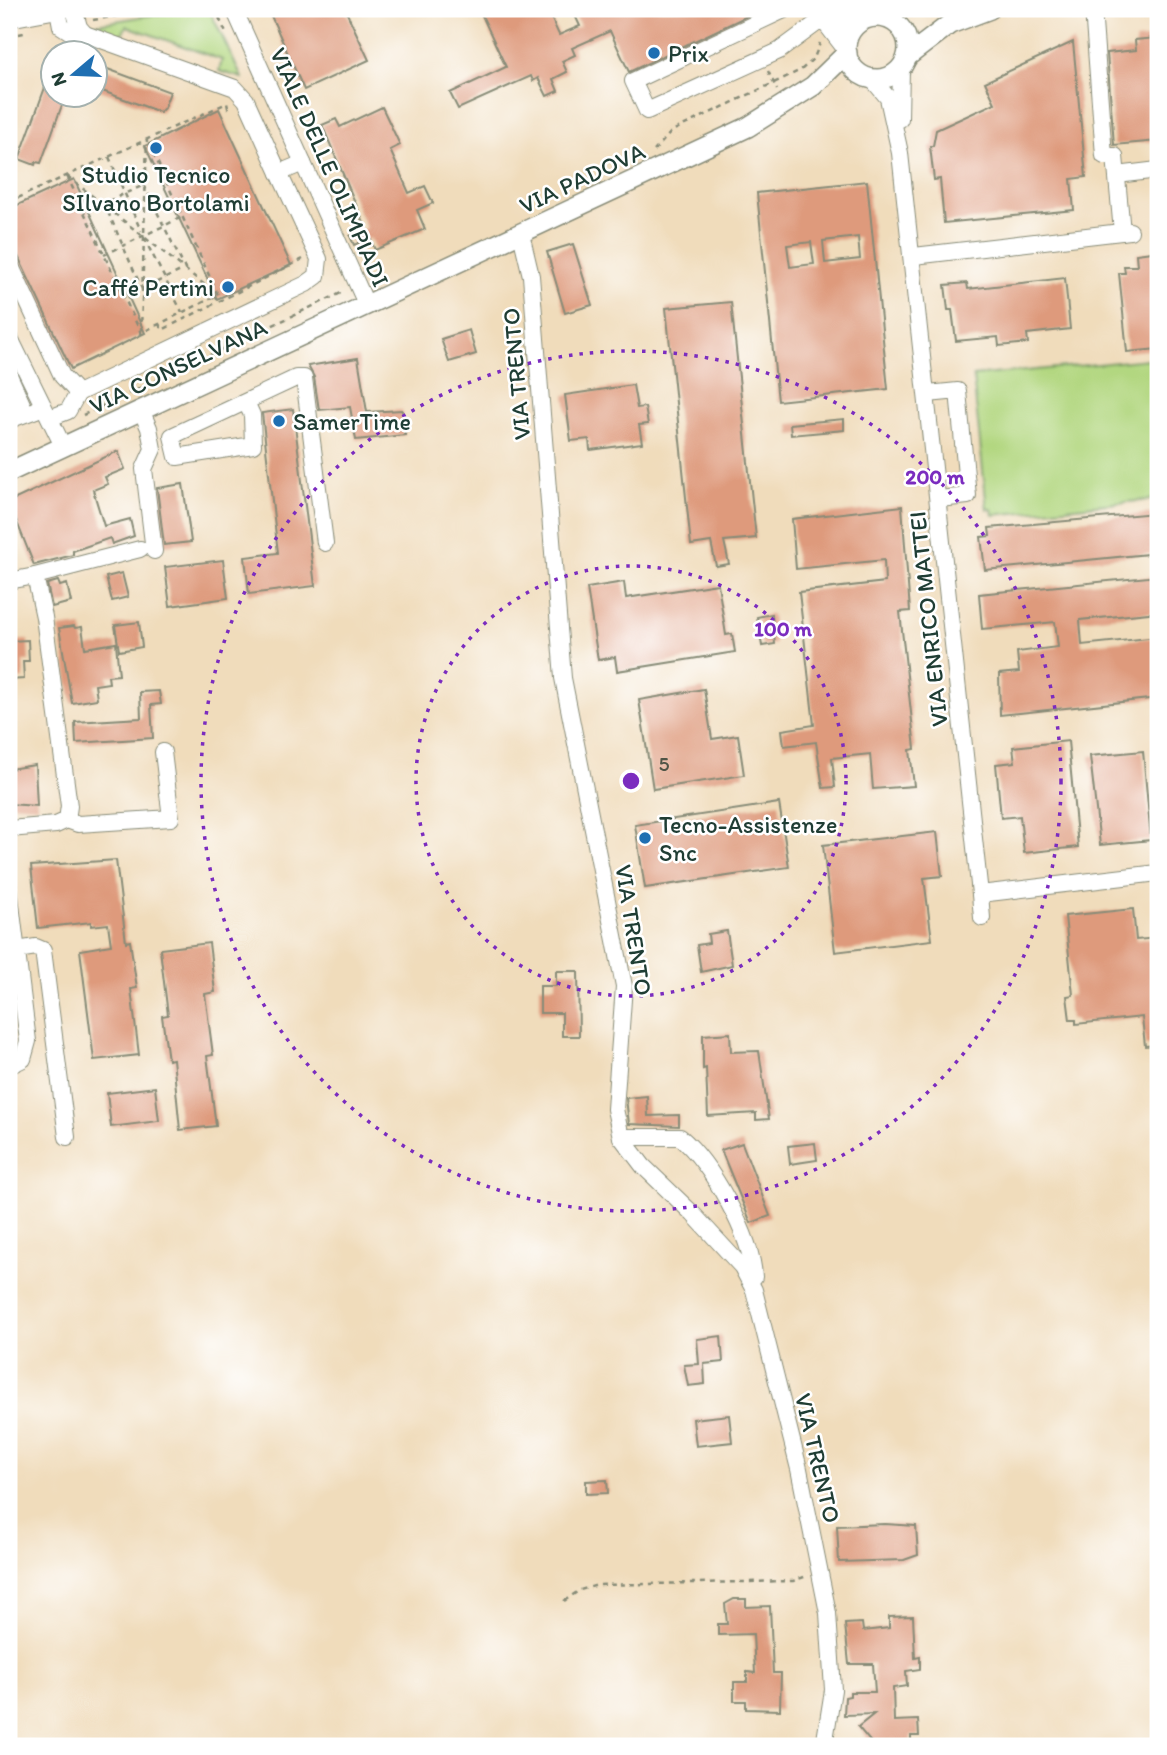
<svg xmlns="http://www.w3.org/2000/svg" width="1167" height="1755" font-family="Itim,sans-serif">
	<style>
		.green { fill: #b2d780; stroke: #688a5a; stroke-width: 2 }
		.building { fill: #de9a7c; fill-rule: evenodd }
		.lines { fill: none; stroke-linecap: round; stroke-linejoin: round }
		.minor-casing { stroke: #888c78; stroke-width: 18 }
		.major-casing { stroke: #888c78; stroke-width: 22 }
		.path { stroke: #888c78; stroke-width: 2.5; stroke-dasharray: 5 5; stroke-linecap: butt }
		.minor { stroke: #fff; stroke-width: 16 }
		.major { stroke: #fff; stroke-width: 19 }
		.ring { fill: none; stroke: #7b2cbf; stroke-width: 3.5; stroke-dasharray: 3.5 7 }
		.poi-dot { fill: #1f6fb2; stroke: #fff; stroke-width: 2.5 }
		.labels { text-anchor: middle; dominant-baseline: central; stroke-width: 5; stroke-linejoin: round; paint-order: stroke }
		.number-label { font-size: 21px; fill: #4f5446 }
		.poi-label { font-size: 24px; fill: #1f3d34; stroke: #fff; text-anchor: start }
		.street-label { font-size: 24px; fill: #1f3d34; stroke: #fff }
		.centre { fill: #7b2cbf; stroke: #fff; stroke-width: 3.5 }
		.ring-label { font-size: 21px; text-anchor: middle; font-weight: bold; fill: #7b2cbf; stroke: #fff; stroke-width: 5; stroke-linejoin: round; paint-order: stroke }
	</style>
	<rect width="100%" height="100%" fill="#fff"/>
	<filter id="ink" filterUnits="userSpaceOnUse"><feTurbulence type="fractalNoise" baseFrequency=".0143" numOctaves="2"/><feDisplacementMap in="SourceGraphic" scale="14" xChannelSelector="R" yChannelSelector="G"/><feConvolveMatrix kernelMatrix="1 2 1 2 8 2 1 2 1" color-interpolation-filters="sRGB"/></filter>
	<filter id="wash" filterUnits="userSpaceOnUse"><feTurbulence type="fractalNoise" baseFrequency=".00686" numOctaves="4" result="noise"/><feDisplacementMap in="SourceGraphic" scale="28" xChannelSelector="R" yChannelSelector="G"/><feGaussianBlur stdDeviation="1.57" result="paint"/><feColorMatrix in="noise" values="0 0 0 0 0 0 0 0 0 0 0 0 0 0 0 0 0 1.4 0 .05"/><feComposite in="paint" operator="in"/></filter>
	<g filter="url(#wash)">
		<rect width="100%" height="100%" fill="#f0dcbb"/>
		<!-- green -->
		<g class="green">
			<path d="M190,9H209L242,78L219,71L222,60L127,26L119,38L90,25Z"/>
			<path d="M1158,358V499L993,515L992,509H987L973,376Z"/>
		</g>
		<g id="blocks">
			<!-- building -->
			<g class="building">
				<path d="M268,9H345L369,60L304,90Z"/>
				<path d="M479,9H547L559,35L580,26L572,9H762L629,72L610,31L572,48L575,55L562,61L567,72L553,79L558,91L547,96L538,78L533,81L531,76L458,109L450,93L506,67Z"/>
				<path d="M1156,38L1158,141L1114,145L1107,53L1136,50L1135,40Z"/>
				<path d="M1073,42L1086,177L1071,179L1074,210L944,223L940,179L934,180L930,146H933L936,130L995,103L985,82Z"/>
				<path d="M94,64L170,92L164,108L160,112L94,88Z"/>
				<path d="M51,71L52,94H66L41,163L36,162L35,165L19,159Z"/>
				<path d="M382,107L400,145L390,150L409,193L425,186L433,203L417,210L425,229L375,250L370,238L354,245L350,236L366,228L322,125L336,119L340,127Z"/>
				<path d="M219,109L291,265L217,299L145,146Z"/>
				<path d="M74,179L145,333L71,369L9,237V209Z"/>
				<path d="M867,181L888,389L778,401L757,193ZM858,237L860,259L825,263L823,241ZM811,242L814,264L790,267L787,245Z"/>
				<path d="M573,244L592,305L565,313L547,252Z"/>
				<path d="M1152,252L1153,270L1158,269V349L1127,352L1119,273H1125L1124,266H1137L1136,254Z"/>
				<path d="M1065,278L1070,329L1027,334L1028,343L999,346L998,337L956,341L952,310H948L945,285L967,283L968,289Z"/>
				<path d="M731,302L756,538L724,541L729,564L716,566L711,542L691,545L666,308Z"/>
				<path d="M469,330L476,354L449,362L441,339Z"/>
				<path d="M358,358L367,412L402,410L405,435L356,440L350,407L319,410L314,377L308,366Z"/>
				<path d="M633,385L637,408L645,407L648,424L639,425L642,443L590,450L589,439L571,441L565,395Z"/>
				<path d="M293,409L315,586L249,594L245,557L278,553L262,413Z"/>
				<path d="M844,419V430L791,435L790,424Z"/>
				<path d="M118,451L125,469L105,477L108,484L93,490L104,526L130,519L134,536L112,544L110,538L73,551V555L34,565L9,502Z"/>
				<path d="M183,484L191,542L164,545L157,488Z"/>
				<path d="M902,506L910,611L900,612L915,749L910,750L914,786L873,789L870,754L832,758L835,787L823,788L816,742L784,746L782,730L814,725L799,592L885,582L884,560L796,569L792,519Z"/>
				<path d="M1155,513V520L1158,519V553L985,570L981,537L990,536L989,528Z"/>
				<path d="M223,560L228,598L170,606L165,567Z"/>
				<path d="M122,573L128,597L112,601L106,577Z"/>
				<path d="M1158,576V612L1080,620L1082,645L1158,637V698L1000,715L999,674L1019,672L1017,652L1058,647L1055,622L982,629L979,594Z"/>
				<path d="M58,581L60,586L67,584L71,602L52,607L47,584Z"/>
				<path d="M624,582L626,598L718,584L726,635L732,634L735,652L617,671L615,657L598,660L587,588Z"/>
				<path d="M772,614L775,644L762,646L757,617Z"/>
				<path d="M139,622L142,647L119,651L115,625Z"/>
				<path d="M74,626L75,628L82,627L85,648L116,643L119,675L108,676L109,683L95,685L97,699L72,703L59,628Z"/>
				<path d="M28,640L29,661H23L24,679L9,680V641Z"/>
				<path d="M704,689L712,739L738,735L744,775L653,789L639,700Z"/>
				<path d="M159,691L161,704L151,705L153,738L76,743L75,722L141,718L140,692Z"/>
				<path d="M1068,741L1078,847L1024,853L1020,816L1001,818L996,764L1015,762L1013,747Z"/>
				<path d="M1143,751L1151,840L1100,845L1090,756Z"/>
				<path d="M35,765L37,806L9,804V769Z"/>
				<path d="M779,803L789,867L645,888L635,825Z"/>
				<path d="M937,832L942,876L924,878L932,940L835,952L823,845Z"/>
				<path d="M116,860L126,942L130,941L137,988L131,989L139,1055L94,1060L80,950L111,945L108,924L91,926V922L38,928L31,866Z"/>
				<path d="M1133,909L1136,940L1158,938V1045L1145,1046L1142,1017L1076,1024V1020H1070L1067,996L1073,995L1065,916Z"/>
				<path d="M727,931L732,965L701,972L697,945L709,943L708,934Z"/>
				<path d="M209,943L215,992L205,994L213,1055L207,1056L216,1126L180,1130L173,1059L168,1060L162,1016L168,1015L160,949Z"/>
				<path d="M556,971H578L579,1036H562V1013H540V986H556Z"/>
				<path d="M730,1033L731,1052L759,1051L769,1119L756,1120V1113L708,1116L706,1068L703,1069V1035Z"/>
				<path d="M155,1087L159,1121L111,1127L107,1093Z"/>
				<path d="M647,1096L648,1116L679,1115V1126L629,1124L626,1098Z"/>
				<path d="M742,1143L770,1216L751,1223L721,1150Z"/>
				<path d="M815,1143L817,1160L790,1164L788,1146Z"/>
				<path d="M721,1336L723,1362L704,1364L705,1384L688,1386L684,1365L699,1364L697,1339Z"/>
				<path d="M729,1415L732,1442L696,1446L693,1419Z"/>
				<path d="M607,1480L608,1493L586,1494V1481Z"/>
				<path d="M885,1524L916,1526L918,1555L904,1560L839,1562L837,1526Z"/>
				<path d="M734,1599H746V1607L770,1606L773,1673H781L780,1710L746,1709V1701H734V1682H747V1672L755,1673L753,1634L718,1635V1624H727L725,1604Z"/>
				<path d="M913,1616L915,1658L920,1657V1669L906,1671L907,1686L893,1688L894,1721L918,1720L919,1736H911V1741L901,1742V1746H874L858,1727L874,1714L844,1715L845,1697L850,1696V1692H875L873,1664H849L845,1624L862,1623L863,1631L889,1628V1617Z"/>
			</g>
		</g>
	</g>
	<g filter="url(#ink)">
		<use href="#blocks" fill-opacity="0" stroke="#888c78" stroke-width="2"/>
		<g class="lines">
			<defs>
				<g id="minor">
					<path d="M74,9L79,27L85,34"/>
					<path d="M234,9L367,306"/>
					<path d="M786,9L633,81L647,111L779,51L817,23H858"/>
					<path d="M895,9V22"/>
					<path d="M1093,9L1104,156H1115L1122,232"/>
					<path d="M58,10L61,26L72,33L85,34L235,88L246,100L279,173"/>
					<path d="M873,17L878,9"/>
					<path d="M9,19L63,9"/>
					<path d="M826,24L846,50"/>
					<path d="M872,79L888,98L900,153L980,894L1158,873"/>
					<path d="M900,119L901,68"/>
					<path d="M1117,175L1158,170"/>
					<path d="M521,234L531,276L563,678L624,986L615,1109L621,1137L643,1166L693,1214L742,1267L754,1290L799,1469L828,1613L833,1690L824,1746"/>
					<path d="M914,256L1130,231"/>
					<path d="M9,262L62,376L78,393L306,284L317,276L319,259L279,173L303,163"/>
					<path d="M9,336L63,446"/>
					<path d="M9,375L26,413"/>
					<path d="M928,394L958,391L968,496L939,499"/>
					<path d="M246,402L252,415L253,445L177,457L172,436L296,378H304L325,543"/>
					<path d="M141,410L149,428L153,449L144,469L154,551"/>
					<path d="M50,418L68,411L78,393"/>
					<path d="M9,420L36,410"/>
					<path d="M35,576L140,549"/>
					<path d="M9,581L35,576L44,617L69,806L67,820"/>
					<path d="M9,829L56,825L67,820L78,824L171,818L163,752"/>
					<path d="M9,888L28,1041L23,1059L9,1066"/>
					<path d="M980,894L982,918"/>
					<path d="M17,950L36,947L43,950L67,1137"/>
					<path d="M621,1137H680C711,1163 752,1236 754,1277"/>
				</g>
				<g id="major">
					<circle cx="877" cy="48" r="31"/>
					<path d="M908,56L950,24L990,9"/>
					<path d="M9,472L748,127L813,86L847,53"/>
				</g>
			</defs>
			<!-- minor casing -->
			<use href="#minor" class="minor-casing"/>
			<!-- major casing -->
			<use href="#major" class="major-casing"/>
			<!-- path -->
			<g class="path">
				<path d="M215,9L227,35"/>
				<path d="M93,20L158,9"/>
				<path d="M9,36L24,33"/>
				<path d="M768,71L777,90"/>
				<path d="M654,151L672,131L801,70L814,58L820,43"/>
				<path d="M109,157L141,231"/>
				<path d="M67,176L141,333L218,295L147,139"/>
				<path d="M67,176L215,293"/>
				<path d="M144,185L185,269L142,289L104,203Z"/>
				<path d="M9,202L227,103L228,108L232,106"/>
				<path d="M144,238L182,312"/>
				<path d="M104,255L182,217"/>
				<path d="M159,324L162,330L303,259"/>
				<path d="M141,332L147,139"/>
				<path d="M83,415L343,292"/>
				<path d="M564,1601L580,1590L598,1585L793,1581L807,1576"/>
			</g>
			<!-- minor -->
			<use href="#minor" class="minor"/>
			<!-- major -->
			<use href="#major" class="major"/>
		</g>
	</g>
	<!-- distance rings -->
	<g class="ring">
		<circle cx="631" cy="781" r="215"/>
		<circle cx="631" cy="781" r="430"/>
	</g>
	<!-- markers -->
	<g class="poi-dot">
		<circle cx="654" cy="53" r="7"/>
		<circle cx="156" cy="148" r="7"/>
		<circle cx="228" cy="287" r="7"/>
		<circle cx="279" cy="421" r="7"/>
		<circle cx="645" cy="838" r="7"/>
	</g>
	<g class="labels">
		<!-- number labels -->
		<g class="number-label">
			<text x="664" y="763">5</text>
		</g>
		<!-- poi labels -->
		<g class="poi-label">
			<text x="668" y="53">Prix</text>
			<text x="156" y="174" text-anchor="middle">Studio Tecnico<tspan x="156" dy="28">SIlvano Bortolami</tspan></text>
			<text x="214" y="287" text-anchor="end">Caffé Pertini</text>
			<text x="293" y="421">SamerTime</text>
			<text x="659" y="824">Tecno-Assistenze<tspan x="659" dy="28">Snc</tspan></text>
		</g>
		<!-- street labels -->
		<g class="street-label">
			<text transform="translate(330 167) rotate(66)">VIALE DELLE OLIMPIADI</text>
			<text transform="translate(582 178) rotate(-25)">VIA PADOVA</text>
			<text transform="translate(178 366) rotate(-25)">VIA CONSELVANA</text>
			<text transform="translate(516 374) rotate(-95)">VIA TRENTO</text>
			<text transform="translate(928 619) rotate(-96)">VIA ENRICO MATTEI</text>
			<text transform="translate(634 930) rotate(81)">VIA TRENTO</text>
			<text transform="translate(818 1458) rotate(77)">VIA TRENTO</text>
		</g>
	</g>
	<circle cx="631" cy="781" r="10" class="centre"/>
	<g class="ring-label">
		<text x="935" y="484">200 m</text>
		<text x="783" y="636">100 m</text>
	</g>
	<!-- margin -->
	<rect width="1167" height="1755" fill="none" stroke="#fff" stroke-width="35"/>
	<!-- north arrow -->
	<g transform="translate(74 74) rotate(251)"><circle r="33" fill="#ffffff" stroke="#a5b1ae" stroke-width="2"/>
	<path d="M0-5L12 26L0 18L-12 26Z" fill="#1f6fb2"/>
	<text y="-10" font-size="19" font-weight="bold" text-anchor="middle" fill="#1f3d34">N</text>
	</g>
</svg>
